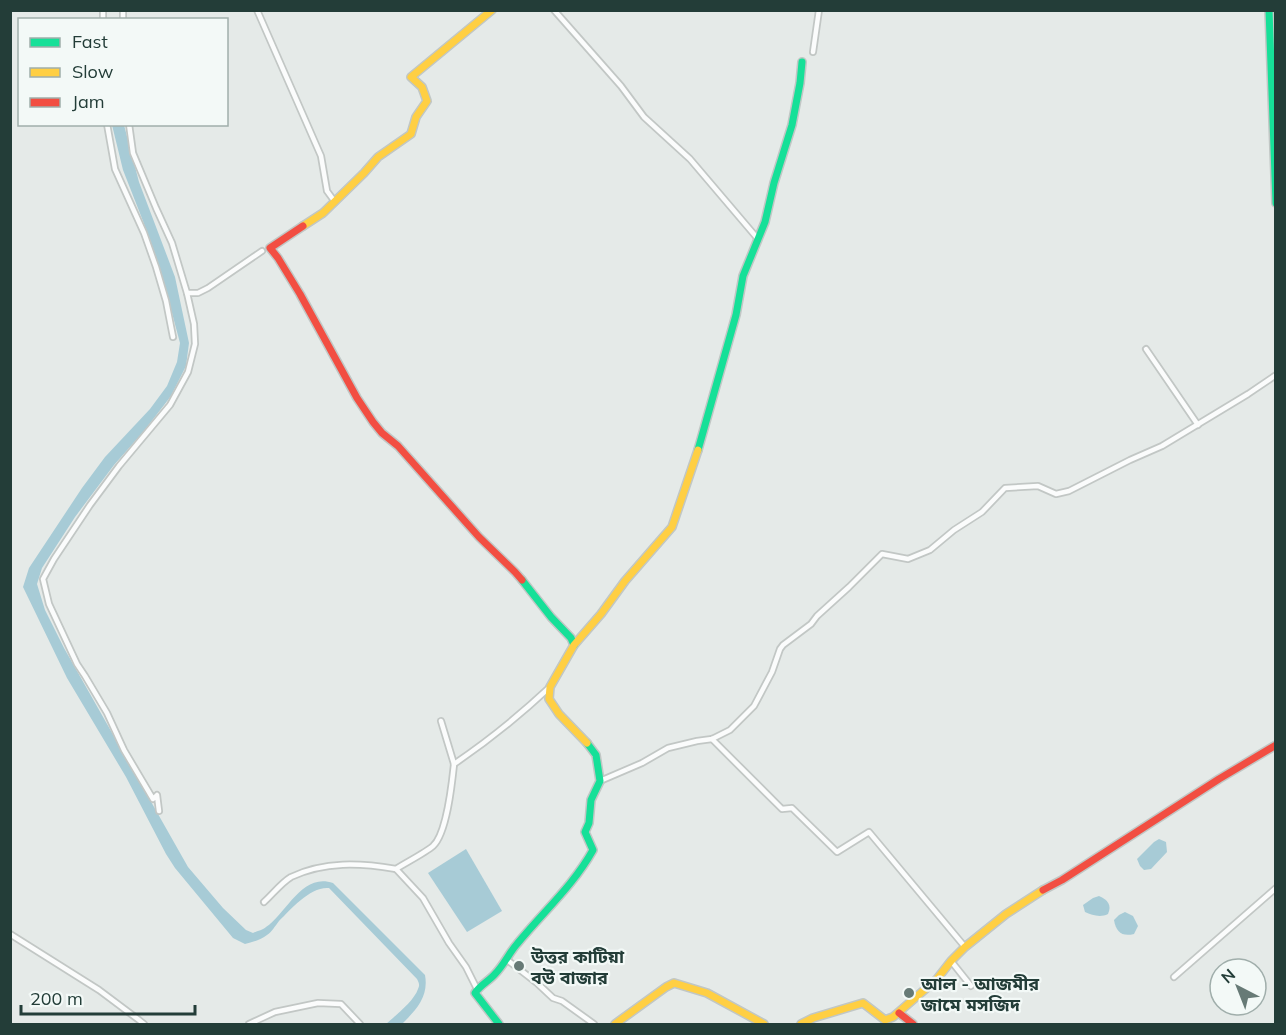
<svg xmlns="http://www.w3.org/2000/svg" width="1286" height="1035" font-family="Mulish,'Noto Sans Bengali',sans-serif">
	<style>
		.water { fill: #a7cbd6 }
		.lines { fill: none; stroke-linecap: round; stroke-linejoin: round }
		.street-casing { stroke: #c2c7c5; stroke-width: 8 }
		.fast-casing { stroke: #c1c7c5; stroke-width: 10 }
		.slow-casing { stroke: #c1c7c5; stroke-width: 10 }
		.jam-casing { stroke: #c1c7c5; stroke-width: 10 }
		.street { stroke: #fbfcfc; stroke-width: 4.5 }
		.fast { stroke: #16e098; stroke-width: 7 }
		.slow { stroke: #ffcf43; stroke-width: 7 }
		.jam { stroke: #f24e42; stroke-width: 7 }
		.poi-dot { fill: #677a76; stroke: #f3f9f7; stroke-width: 2 }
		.labels { text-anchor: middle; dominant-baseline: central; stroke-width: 4.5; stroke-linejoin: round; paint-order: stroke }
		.poi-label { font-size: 18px; font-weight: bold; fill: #233d38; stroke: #f3f9f7; text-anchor: start }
	</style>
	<rect width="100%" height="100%" fill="#e5eae8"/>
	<!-- water -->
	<g class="water">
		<path d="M112,125H124L139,182L175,277L189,343L186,366L171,396L144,431L114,465L75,517L42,568L37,584L45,610L64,648L188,867L223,908L246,930L253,933C257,931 263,930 266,927C286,914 302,872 333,883L425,975C429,997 416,1010 402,1024H386C396,1015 414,1001 418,989C420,985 419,983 417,979L329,888C311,886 291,909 279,921C275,926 272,932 267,935C261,940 252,942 245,944L233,938L175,868L166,854L126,777L67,678L23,587L29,568L82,488L105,457L150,409L167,386L177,362L180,343L164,283L143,221L123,170Z"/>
		<path d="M1159,839L1166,842L1167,852L1151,869L1144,870L1140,866L1137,859L1154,842Z"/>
		<path d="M466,849L502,911L467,932L428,873Z"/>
		<path d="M1099,896C1108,900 1112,905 1108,914C1100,918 1092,915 1085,912L1083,905L1093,898Z"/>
		<path d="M1125,912L1133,916L1138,926L1134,934C1122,937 1116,932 1114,920L1119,915Z"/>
	</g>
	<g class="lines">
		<defs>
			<g id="street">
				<path d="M123,10V20"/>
				<path d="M257,10L321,156L327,191L335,202"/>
				<path d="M554,10L621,86L644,117L690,159L758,239"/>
				<path d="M103,20V10"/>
				<path d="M813,52L819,10"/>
				<path d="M107,124L115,169L144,233L156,267L166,301L173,337"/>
				<path d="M129,124L133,153L156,208L172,243L187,293L194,324L195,344L188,372L170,405L119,466L90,505L54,559L43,579L49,604L77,664L85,676L107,713L124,750L153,799L157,795L159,811"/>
				<path d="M187,293H198L208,288L262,251"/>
				<path d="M1146,349L1198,425"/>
				<path d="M441,721L454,764"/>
				<path d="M712,739L782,809L792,808L837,852L869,832L965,947"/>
				<path d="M600,781L642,763L668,748L697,741L712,739L730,730L754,706L772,672L780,649L783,645L811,624L817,616L849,587L882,554L908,559L930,550L954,530L982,512L1005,488L1038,486L1056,494L1069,491L1130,460L1162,446L1248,394L1276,375"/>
				<path d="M264,902C272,895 281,883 291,877C325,861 360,863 396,869"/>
				<path d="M10,934L99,990L139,1020L144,1024"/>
				<path d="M506,959L537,983L553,998L562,1001L594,1024"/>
				<path d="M951,961L971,986"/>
				<path d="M1174,977L1276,888"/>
				<path d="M477,989L466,967L449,943L423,898L396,869C405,863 425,853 433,846C447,833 452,783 454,764C488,741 520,715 550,687"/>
				<path d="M249,1024L275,1012L318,1003L341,1004L360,1024"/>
			</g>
			<g id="fast">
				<path d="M1269,10L1276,203"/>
				<path d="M698,450L736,315L743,276L765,222L774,183L792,125L800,83L802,62"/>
				<path d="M522,580L551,617L571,638L574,645"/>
				<path d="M499,1024L475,993C480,985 489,981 495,974C504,965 509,953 517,944C543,912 573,886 593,850L585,832L589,823L591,800L600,781L596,755L587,743"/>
			</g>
			<g id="slow">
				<path d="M303,226L323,213L364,173L378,157L411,134L416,117L427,101L422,87L411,77L492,10"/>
				<path d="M587,743L559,714L549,699L550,687L574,645L601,614L625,581L672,527L698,450"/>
				<path d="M615,1024L666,987L674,983L707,993L764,1024"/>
				<path d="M801,1024L813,1018L863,1003L885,1020L893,1017L937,979L951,961L965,947L1006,914L1043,890"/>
			</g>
			<g id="jam">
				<path d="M303,226L270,248L278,258L300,294L357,398L373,422L382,433L398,446L479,537L515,572L522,580"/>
				<path d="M1043,890L1062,880L1219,779L1276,745"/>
				<path d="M899,1013L913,1024"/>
			</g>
		</defs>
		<!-- street casing -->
		<use href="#street" class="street-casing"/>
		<!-- fast casing -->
		<use href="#fast" class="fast-casing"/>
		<!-- slow casing -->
		<use href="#slow" class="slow-casing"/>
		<!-- jam casing -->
		<use href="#jam" class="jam-casing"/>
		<!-- street -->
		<use href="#street" class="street"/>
		<!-- fast -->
		<use href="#fast" class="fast"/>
		<!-- slow -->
		<use href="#slow" class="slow"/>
		<!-- jam -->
		<use href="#jam" class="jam"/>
	</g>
	<!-- markers -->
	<g class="poi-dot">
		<circle cx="519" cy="966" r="6"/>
		<circle cx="909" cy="993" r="6"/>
	</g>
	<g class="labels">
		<!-- poi labels -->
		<g class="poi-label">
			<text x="531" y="956">উত্তর কাটিয়া<tspan x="531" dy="21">বউ বাজার</tspan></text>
			<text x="921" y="983">আল - আজমীর<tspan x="921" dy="21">জামে মসজিদ</tspan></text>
		</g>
	</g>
	<!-- border -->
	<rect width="1286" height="1035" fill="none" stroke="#233d38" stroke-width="24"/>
	<!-- legend -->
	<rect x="18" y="18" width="210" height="108" fill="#f3f9f7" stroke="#a0aeab" stroke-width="1.5"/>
	<rect x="30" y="38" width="30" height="9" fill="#16e098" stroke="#a0aeab" stroke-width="1.5"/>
	<text x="72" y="48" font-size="18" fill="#233d38">Fast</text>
	<rect x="30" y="68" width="30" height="9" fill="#ffcf43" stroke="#a0aeab" stroke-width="1.5"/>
	<text x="72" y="78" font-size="18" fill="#233d38">Slow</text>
	<rect x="30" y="98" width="30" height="9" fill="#f24e42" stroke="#a0aeab" stroke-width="1.5"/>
	<text x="72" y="108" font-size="18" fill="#233d38">Jam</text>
	<!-- north arrow -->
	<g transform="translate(1238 987) rotate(318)"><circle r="28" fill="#f3f9f7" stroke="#a0aeab" stroke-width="1.5"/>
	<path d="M0-4.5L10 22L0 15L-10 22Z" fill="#677a76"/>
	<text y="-9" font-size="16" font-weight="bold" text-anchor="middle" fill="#233d38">N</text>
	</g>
	<!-- scale -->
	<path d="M21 1005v9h174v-9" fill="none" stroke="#233d38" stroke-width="3"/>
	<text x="30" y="1005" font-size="18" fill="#233d38" stroke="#f3f9f7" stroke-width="4.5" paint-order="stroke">200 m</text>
</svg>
